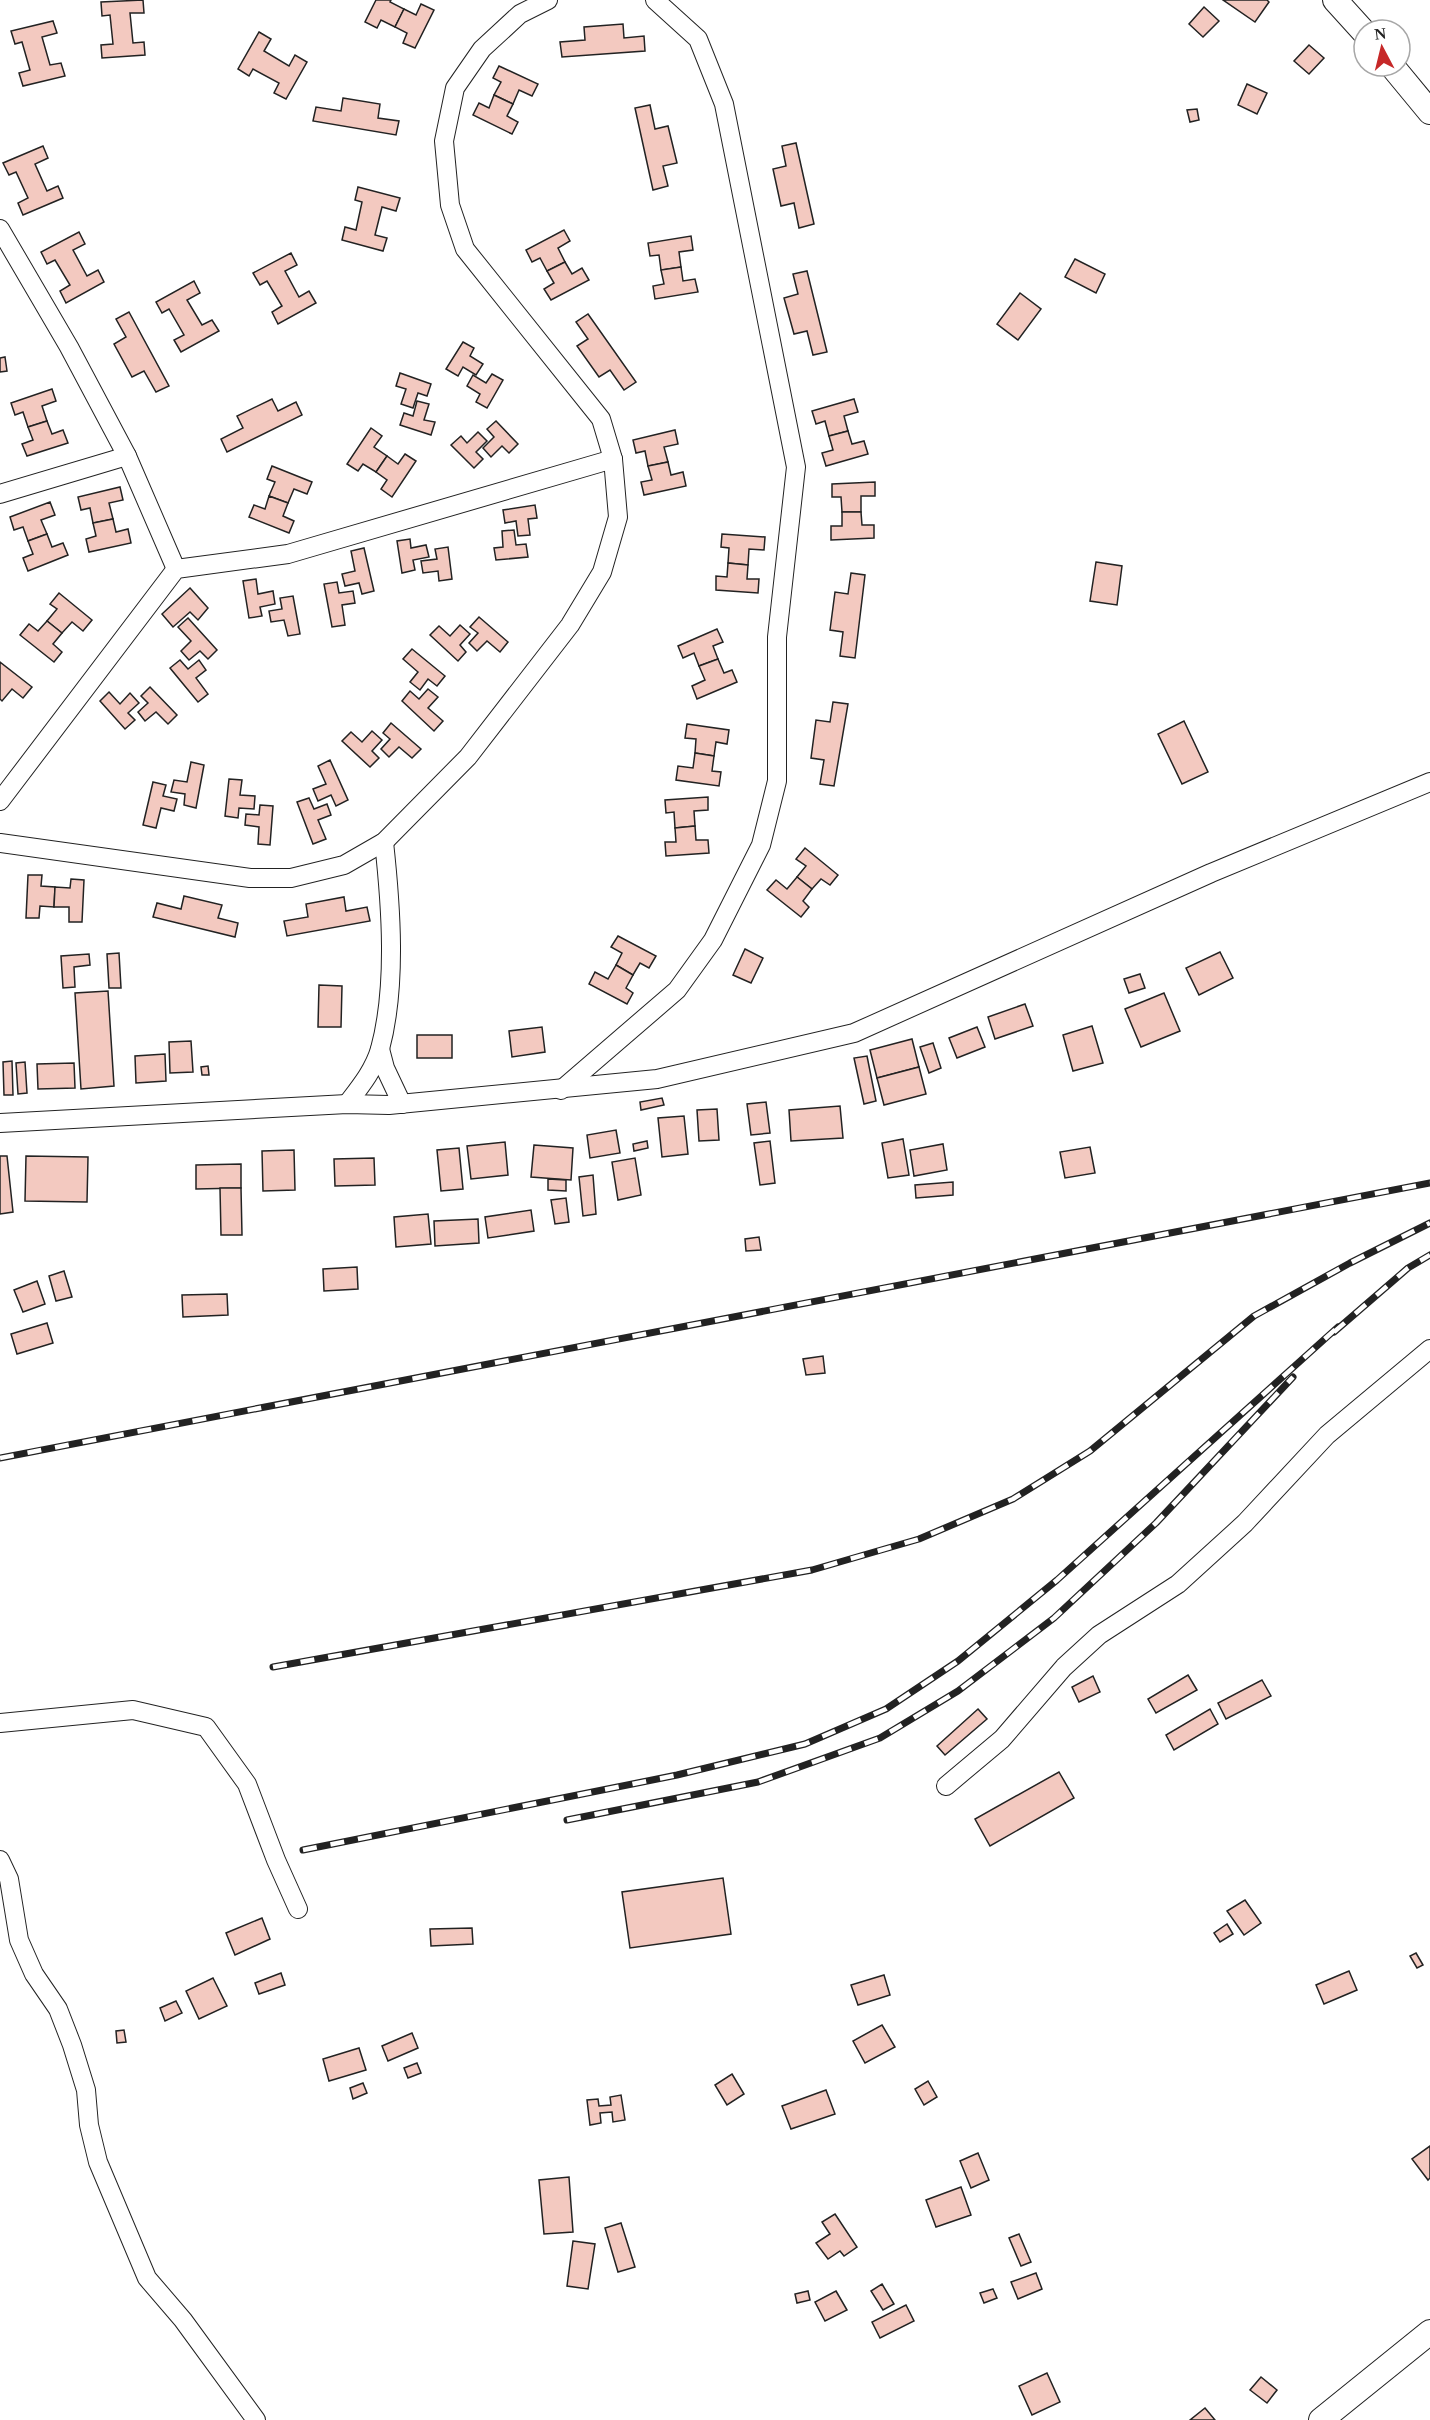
<svg xmlns="http://www.w3.org/2000/svg" width="1430" height="2420" font-family="'Times New Roman',serif">
	<style>
		.building { fill: #f3c9c0; stroke: #222; stroke-width: 1.5 }
		.lines { fill: none; stroke-linecap: round; stroke-linejoin: round }
		.street-casing { stroke: #222; stroke-width: 20 }
		.secondary-casing { stroke: #222; stroke-width: 26 }
		.street { stroke: #fff; stroke-width: 18 }
		.secondary { stroke: #fff; stroke-width: 24 }
		.rail-casing { stroke: #222; stroke-width: 7 }
		.rail { stroke: #fff; stroke-width: 4.5; stroke-dasharray: 14; stroke-linecap: butt }
	</style>
	<rect width="100%" height="100%" fill="#fff"/>
	<!-- building -->
	<g class="building">
		<path d="M143,0L144,13H130L133,43L144,42L145,55L102,58L101,45L113,44L110,15L102,16L101,2Z"/>
		<path d="M376,0H391L390,2L404,9L395,27L381,20L377,28L365,22Z"/>
		<path d="M1223,0H1267L1269,2L1255,22Z"/>
		<path d="M421,4L434,10L415,48L403,43L407,33L395,27L404,9L416,15Z"/>
		<path d="M1204,7L1219,21L1203,37L1189,24Z"/>
		<path d="M53,21L57,33L42,37L50,65L61,63L65,76L23,86L19,73L30,70L22,42L15,44L11,31Z"/>
		<path d="M623,24L624,38L644,36L645,51L562,57L560,42L585,40L584,27Z"/>
		<path d="M259,32L271,39L264,51L289,66L295,55L307,62L286,99L274,93L279,83L253,69L249,76L238,69Z"/>
		<path d="M1309,45L1324,58L1309,74L1294,61Z"/>
		<path d="M499,66L538,84L532,96L519,90L513,104L494,95L501,82L493,78Z"/>
		<path d="M1247,84L1267,93L1257,114L1238,105Z"/>
		<path d="M494,95L513,104L507,116L518,122L512,134L473,115L479,103L489,108Z"/>
		<path d="M343,98L380,104L378,118L399,121L396,135L313,121L316,107L341,111Z"/>
		<path d="M650,105L655,129L668,126L677,163L663,166L668,186L653,190L635,108Z"/>
		<path d="M1197,109L1199,120L1190,122L1187,110Z"/>
		<path d="M796,143L814,224L799,228L794,203L781,206L773,169L786,166L782,146Z"/>
		<path d="M43,146L48,158L35,164L47,191L58,186L63,198L23,215L18,203L28,198L16,172L9,175L3,163Z"/>
		<path d="M358,187L400,198L396,211L382,207L375,235L387,238L383,251L342,240L345,227L356,230L362,202L355,200Z"/>
		<path d="M564,230L570,241L558,248L565,262L547,271L540,258L532,262L526,250Z"/>
		<path d="M79,232L85,244L73,250L87,276L98,270L104,282L66,303L60,291L70,285L55,260L47,264L41,252Z"/>
		<path d="M691,236L693,250L679,252L681,267L661,270L659,255L650,256L648,243Z"/>
		<path d="M291,253L297,265L285,271L299,297L309,291L316,303L278,324L272,312L282,306L267,281L260,285L253,273Z"/>
		<path d="M1075,259L1105,274L1096,293L1065,277Z"/>
		<path d="M565,262L572,274L582,268L589,280L551,300L544,289L554,283L547,271Z"/>
		<path d="M681,267L683,281L695,279L698,292L655,299L653,286L664,284L661,270Z"/>
		<path d="M807,271L827,352L813,355L807,331L794,334L784,298L798,294L793,274Z"/>
		<path d="M194,281L200,293L187,300L202,325L212,320L219,331L181,352L174,340L184,335L169,309L162,313L156,302Z"/>
		<path d="M1020,293L1041,309L1018,340L997,324Z"/>
		<path d="M129,312L169,386L156,392L144,371L132,377L114,344L126,337L116,319Z"/>
		<path d="M588,314L636,382L624,390L610,370L599,377L577,346L588,339L576,322Z"/>
		<path d="M463,342L474,348L470,356L483,364L476,375L463,367L458,376L446,369Z"/>
		<path d="M5,357L7,371L0,372V358Z"/>
		<path d="M400,373L431,384L427,396L418,393L413,408L401,404L406,389L396,386Z"/>
		<path d="M492,374L503,380L487,408L476,402L480,394L467,386L473,375L486,383Z"/>
		<path d="M52,389L56,401L42,406L47,421L28,427L23,412L15,415L11,403Z"/>
		<path d="M272,399L278,411L296,402L302,415L227,452L221,439L243,428L237,416Z"/>
		<path d="M854,399L858,412L844,416L848,431L829,436L825,421L816,424L812,411Z"/>
		<path d="M417,401L429,404L424,420L435,422L431,435L400,425L404,413L413,416Z"/>
		<path d="M47,421L52,434L63,430L68,443L27,456L22,444L33,440L28,427Z"/>
		<path d="M496,421L518,444L509,453L502,446L491,457L483,448L494,437L487,429Z"/>
		<path d="M371,428L382,436L374,447L387,456L376,472L363,464L358,471L347,464Z"/>
		<path d="M675,430L678,444L664,447L668,462L648,466L645,451L636,453L633,440Z"/>
		<path d="M848,431L852,444L864,441L868,454L826,466L822,453L833,450L829,436Z"/>
		<path d="M478,432L487,441L476,452L483,459L474,468L451,445L461,436L467,443Z"/>
		<path d="M405,454L416,461L392,497L381,489L387,480L376,472L387,456L398,464Z"/>
		<path d="M668,462L671,475L683,472L686,486L644,495L641,482L652,480L648,466Z"/>
		<path d="M272,466L312,482L307,494L294,489L288,503L269,496L275,482L267,479Z"/>
		<path d="M875,482V496H861V512H842L841,497H832V484Z"/>
		<path d="M120,487L123,500L109,503L113,519L93,523L90,508L81,510L78,497Z"/>
		<path d="M269,496L288,503L283,516L294,521L289,533L249,517L254,505L265,509Z"/>
		<path d="M50,502L55,515L41,520L47,534L28,541L23,527L14,530L10,517Z"/>
		<path d="M535,505L537,518L528,519L530,535L518,536L516,521L505,523L503,510Z"/>
		<path d="M842,512H861L862,525H874V538L831,540V526H842Z"/>
		<path d="M113,519L116,532L128,529L131,543L89,552L86,539L96,536L93,523Z"/>
		<path d="M514,530L516,545L526,544L528,557L496,560L494,548L503,547L502,531Z"/>
		<path d="M47,534L52,547L63,543L68,555L28,571L23,558L33,554L28,541Z"/>
		<path d="M722,534L765,537L764,550L749,549L748,565L728,563L729,548L721,547Z"/>
		<path d="M410,539L411,548L426,545L429,557L413,560L415,570L402,573L397,541Z"/>
		<path d="M448,547L452,579L439,581L438,571L423,573L421,561L437,559L435,549Z"/>
		<path d="M364,548L374,591L362,594L359,583L345,586L342,574L355,571L351,551Z"/>
		<path d="M1096,562L1122,566L1117,605L1090,601Z"/>
		<path d="M728,563L748,565L747,579H759L758,593L716,590V576L727,577Z"/>
		<path d="M851,573L865,575L855,658L840,656L843,632L830,630L835,592L848,594Z"/>
		<path d="M256,579L258,594L273,591L275,604L260,607L262,616L249,618L243,581Z"/>
		<path d="M337,582L339,593L353,591L355,603L342,605L345,625L332,627L324,584Z"/>
		<path d="M190,588L208,608L198,620L190,612L173,627L162,614Z"/>
		<path d="M59,593L92,620L83,631L72,622L62,633L47,621L57,609L50,604Z"/>
		<path d="M293,596L300,634L288,636L284,620L271,622L269,611L282,609L280,598Z"/>
		<path d="M479,617L508,642L500,652L487,641L477,651L469,643L478,633L470,627Z"/>
		<path d="M188,618L217,650L208,659L200,651L189,660L181,651L191,641L178,627Z"/>
		<path d="M47,621L62,633L53,644L62,652L54,662L20,635L29,624L38,631Z"/>
		<path d="M460,625L470,634L460,645L466,652L458,661L430,635L439,626L450,636Z"/>
		<path d="M717,629L723,642L713,646L718,659L699,666L694,653L683,658L678,646Z"/>
		<path d="M412,649L445,676L437,686L428,679L420,690L410,682L418,672L403,659Z"/>
		<path d="M718,659L724,673L732,670L737,682L697,699L692,686L705,680L699,666Z"/>
		<path d="M180,660L188,669L199,660L206,670L196,678L208,694L198,702L170,668Z"/>
		<path d="M0,662L32,687L23,698L12,689L2,701L0,699Z"/>
		<path d="M150,687L177,715L168,724L156,712L145,721L138,712L148,703L141,696Z"/>
		<path d="M428,689L438,697L428,708L443,721L434,731L402,701L410,691L419,699Z"/>
		<path d="M109,692L120,704L130,693L139,703L128,713L135,720L125,729L100,701Z"/>
		<path d="M833,702L848,704L834,786L820,784L824,760L811,758L816,720L830,722Z"/>
		<path d="M1184,721L1208,772L1182,784L1158,734Z"/>
		<path d="M391,723L421,749L412,758L399,747L389,757L381,749L390,739L383,733Z"/>
		<path d="M687,724L729,730L727,744L716,742L714,756L695,753L696,739L685,738Z"/>
		<path d="M372,731L382,740L372,751L379,758L370,767L342,741L351,732L362,742Z"/>
		<path d="M695,753L714,756L712,771L721,772L719,786L676,780L678,766L693,768Z"/>
		<path d="M330,760L348,800L336,806L331,795L318,801L313,789L326,784L318,766Z"/>
		<path d="M191,762L204,765L196,808L184,805L185,794L171,792L174,780L187,782Z"/>
		<path d="M229,779L242,780L240,795L255,796L254,809L239,808L238,818L225,816Z"/>
		<path d="M153,782L166,785L163,796L177,799L174,811L161,808L156,828L143,825Z"/>
		<path d="M708,797V810L694,811L695,826L675,828L674,812L666,813L665,800Z"/>
		<path d="M309,798L314,809L327,804L331,815L318,820L326,839L313,844L297,802Z"/>
		<path d="M260,805L273,806L270,845L258,844L259,827L245,825L246,814L259,815Z"/>
		<path d="M695,826L696,840H708L709,853L666,856L665,842H676L675,828Z"/>
		<path d="M805,848L838,875L830,885L821,879L812,889L797,877L806,866L796,859Z"/>
		<path d="M28,875H42L41,886L55,887L54,907L40,906L39,918H26Z"/>
		<path d="M797,877L812,889L803,901L809,907L801,917L767,890L776,880L787,889Z"/>
		<path d="M71,879L84,880L82,922H69V907H54L55,887L70,888Z"/>
		<path d="M184,896L222,905L218,918L238,923L235,937L153,917L157,903L181,909Z"/>
		<path d="M344,897L346,911L367,907L370,921L287,936L284,921L308,917L306,904Z"/>
		<path d="M618,936L656,956L649,968L640,963L633,975L616,965L622,953L611,947Z"/>
		<path d="M745,949L763,958L751,983L733,975Z"/>
		<path d="M1220,952L1233,978L1199,995L1186,968Z"/>
		<path d="M119,953L121,988H109L107,954Z"/>
		<path d="M89,954L90,965L74,967L75,987L63,988L61,956Z"/>
		<path d="M616,965L633,975L626,988L633,993L627,1004L589,984L595,972L608,979Z"/>
		<path d="M1140,974L1145,988L1129,993L1124,979Z"/>
		<path d="M319,985L342,986L341,1027H318Z"/>
		<path d="M108,991L114,1086L81,1089L75,993Z"/>
		<path d="M1164,993L1180,1031L1141,1047L1125,1009Z"/>
		<path d="M1025,1004L1033,1026L995,1039L988,1017Z"/>
		<path d="M1092,1026L1103,1063L1073,1071L1063,1035Z"/>
		<path d="M542,1027L545,1052L512,1057L509,1031Z"/>
		<path d="M977,1027L985,1047L957,1058L949,1038Z"/>
		<rect x="417" y="1035" width="35" height="23"/>
		<path d="M912,1039L919,1067L877,1078L870,1050Z"/>
		<path d="M191,1041L193,1072L170,1073L169,1042Z"/>
		<path d="M933,1043L941,1068L929,1073L920,1047Z"/>
		<path d="M165,1054L166,1081L136,1083L135,1056Z"/>
		<path d="M867,1056L876,1101L864,1104L854,1058Z"/>
		<path d="M12,1061L13,1095H4L3,1062Z"/>
		<path d="M25,1062L27,1093L18,1094L16,1063Z"/>
		<path d="M74,1063L75,1088L38,1089L37,1064Z"/>
		<path d="M208,1066L209,1075H202L201,1067Z"/>
		<path d="M919,1067L926,1094L884,1105L877,1078Z"/>
		<path d="M662,1098L664,1105L641,1110L640,1102Z"/>
		<path d="M766,1102L770,1133L751,1135L747,1104Z"/>
		<path d="M840,1106L843,1138L791,1141L789,1110Z"/>
		<path d="M717,1109L719,1140L699,1141L697,1110Z"/>
		<path d="M684,1116L688,1154L662,1157L658,1118Z"/>
		<path d="M616,1130L620,1153L590,1158L587,1135Z"/>
		<path d="M903,1139L909,1175L888,1178L882,1143Z"/>
		<path d="M647,1141L648,1148L634,1151L633,1144Z"/>
		<path d="M770,1141L775,1183L760,1185L754,1143Z"/>
		<path d="M505,1142L508,1175L471,1179L467,1146Z"/>
		<path d="M943,1144L947,1170L914,1176L910,1150Z"/>
		<path d="M534,1145L573,1148L571,1180L531,1177Z"/>
		<path d="M1090,1147L1095,1173L1065,1178L1060,1152Z"/>
		<path d="M459,1148L463,1189L441,1191L437,1150Z"/>
		<path d="M294,1150L295,1190L263,1191L262,1151Z"/>
		<path d="M0,1156H7L13,1212L0,1214Z"/>
		<path d="M26,1156L88,1157L87,1202L25,1201Z"/>
		<path d="M374,1158L375,1185L335,1186L334,1159Z"/>
		<path d="M635,1158L641,1195L618,1200L612,1162Z"/>
		<path d="M241,1164V1188L196,1189V1165Z"/>
		<path d="M593,1175L596,1214L583,1216L579,1177Z"/>
		<path d="M548,1179L566,1180V1191L548,1190Z"/>
		<path d="M953,1182V1195L916,1198L915,1185Z"/>
		<path d="M220,1188H241L242,1235H221Z"/>
		<path d="M566,1198L569,1222L555,1224L551,1200Z"/>
		<path d="M531,1210L534,1231L488,1238L485,1217Z"/>
		<path d="M428,1214L431,1244L396,1247L394,1217Z"/>
		<path d="M478,1219L479,1243L435,1246L434,1221Z"/>
		<path d="M759,1237L761,1250L746,1251L745,1239Z"/>
		<path d="M357,1267L358,1289L324,1291L323,1269Z"/>
		<path d="M64,1271L72,1297L56,1301L49,1276Z"/>
		<path d="M37,1281L45,1304L23,1312L14,1290Z"/>
		<path d="M227,1294L228,1315L183,1317L182,1295Z"/>
		<path d="M47,1323L53,1343L17,1354L11,1334Z"/>
		<path d="M823,1356L825,1373L806,1375L803,1359Z"/>
		<path d="M1188,1675L1197,1690L1156,1713L1148,1699Z"/>
		<path d="M1093,1676L1100,1692L1079,1702L1072,1687Z"/>
		<path d="M1262,1680L1271,1696L1226,1719L1218,1703Z"/>
		<path d="M978,1709L987,1719L945,1755L937,1746Z"/>
		<path d="M1210,1709L1218,1724L1174,1750L1166,1735Z"/>
		<path d="M1059,1772L1074,1798L990,1846L975,1819Z"/>
		<path d="M723,1878L731,1934L630,1948L622,1892Z"/>
		<path d="M1245,1900L1261,1923L1244,1935L1227,1911Z"/>
		<path d="M262,1918L270,1939L235,1955L226,1933Z"/>
		<path d="M1227,1924L1233,1934L1220,1942L1214,1933Z"/>
		<path d="M472,1928L473,1944L431,1946L430,1929Z"/>
		<path d="M1416,1953L1423,1965L1417,1968L1410,1956Z"/>
		<path d="M1349,1971L1357,1990L1324,2004L1316,1985Z"/>
		<path d="M281,1973L285,1985L259,1994L255,1983Z"/>
		<path d="M884,1975L890,1995L858,2005L851,1985Z"/>
		<path d="M213,1978L227,2006L199,2019L186,1991Z"/>
		<path d="M176,2001L182,2013L165,2021L160,2008Z"/>
		<path d="M882,2025L895,2047L865,2063L853,2041Z"/>
		<path d="M124,2030L126,2042L117,2043L116,2031Z"/>
		<path d="M412,2033L418,2048L388,2061L382,2046Z"/>
		<path d="M359,2048L366,2070L329,2081L323,2059Z"/>
		<path d="M417,2063L421,2073L408,2078L404,2068Z"/>
		<path d="M732,2074L744,2094L727,2105L715,2085Z"/>
		<path d="M928,2081L937,2097L924,2105L915,2089Z"/>
		<path d="M363,2083L367,2093L353,2099L350,2088Z"/>
		<path d="M826,2090L835,2114L791,2129L782,2106Z"/>
		<path d="M621,2095L625,2120L613,2122L612,2112L600,2113L601,2123L590,2125L587,2100L598,2099L599,2106L611,2105L610,2097Z"/>
		<path d="M1430,2146V2178L1428,2180L1412,2159Z"/>
		<path d="M978,2153L989,2180L971,2188L960,2161Z"/>
		<path d="M569,2177L573,2232L544,2234L539,2180Z"/>
		<path d="M961,2187L971,2215L936,2227L926,2200Z"/>
		<path d="M835,2214L857,2247L844,2256L840,2251L828,2259L816,2243L830,2234L822,2222Z"/>
		<path d="M621,2223L635,2267L618,2272L605,2228Z"/>
		<path d="M1019,2234L1031,2262L1021,2266L1009,2238Z"/>
		<path d="M573,2241L595,2244L588,2289L567,2286Z"/>
		<path d="M1036,2273L1042,2289L1018,2299L1011,2282Z"/>
		<path d="M882,2284L894,2304L883,2310L871,2291Z"/>
		<path d="M993,2289L997,2298L984,2303L980,2293Z"/>
		<path d="M808,2291L810,2300L797,2303L795,2294Z"/>
		<path d="M836,2291L847,2310L825,2321L815,2302Z"/>
		<path d="M906,2305L914,2321L880,2338L872,2322Z"/>
		<path d="M1047,2373L1060,2402L1032,2415L1019,2386Z"/>
		<path d="M1261,2377L1277,2390L1267,2403L1250,2390Z"/>
		<path d="M1205,2408L1215,2420H1190Z"/>
	</g>
	<g class="lines">
		<defs>
			<g id="street">
				<path d="M0,229L69,347L127,456L176,569"/>
				<path d="M0,494L127,456"/>
				<path d="M0,801L176,569L288,554L613,459"/>
				<path d="M0,843L250,878H291L344,865L384,842L468,757L570,625L602,572L618,517L613,459L601,419L465,249L450,205L444,141L455,88L482,49L520,14L548,0"/>
				<path d="M380,1049L385,1068L402,1104"/>
				<path d="M561,1090L677,990L713,940L761,845L777,781V637L796,467L724,104L698,39L655,0"/>
				<path d="M347,1104C360,1087 374,1070 380,1049C397,986 391,906 384,842"/>
				<path d="M0,1123L347,1104L389,1105L657,1079L854,1033L1211,873L1430,782"/>
				<path d="M0,1723L133,1710L206,1727L247,1784L276,1860L298,1909"/>
				<path d="M946,1786L1002,1739L1064,1667L1099,1635L1178,1584L1245,1523L1327,1435L1430,1349"/>
				<path d="M0,1860L9,1879L19,1940L34,1974L58,2009L72,2045L86,2090L89,2125L98,2162L147,2278L183,2320L256,2420"/>
			</g>
			<g id="secondary">
				<path d="M1335,0L1364,32"/>
				<path d="M1392,66L1430,112"/>
				<path d="M1321,2420L1430,2332"/>
			</g>
		</defs>
		<!-- street casing -->
		<use href="#street" class="street-casing"/>
		<!-- secondary casing -->
		<use href="#secondary" class="secondary-casing"/>
		<!-- street -->
		<use href="#street" class="street"/>
		<!-- secondary -->
		<use href="#secondary" class="secondary"/>
		<defs>
			<g id="rail">
				<path d="M1334,1332L1408,1268L1430,1255"/>
				<path d="M0,1458L1430,1183"/>
				<path d="M273,1667L812,1570L919,1539L1013,1499L1090,1451L1254,1316L1350,1263L1430,1223"/>
				<path d="M567,1820L758,1782L880,1738L958,1691L1054,1618L1156,1523L1293,1377"/>
				<path d="M303,1850L677,1775L805,1744L886,1709L958,1661L1057,1580L1338,1327"/>
			</g>
		</defs>
		<!-- rail casing -->
		<use href="#rail" class="rail-casing"/>
		<!-- rail -->
		<use href="#rail" class="rail"/>
	</g>
	<!-- north arrow -->
	<g transform="translate(1382 48) rotate(353)"><circle r="28" fill="#ffffff" stroke="#a7a7a7" stroke-width="1.5"/>
	<path d="M0-4.5L10 22L0 15L-10 22Z" fill="#c62828"/>
	<text y="-9" font-size="16" font-weight="bold" text-anchor="middle" fill="#222222">N</text>
	</g>
</svg>
